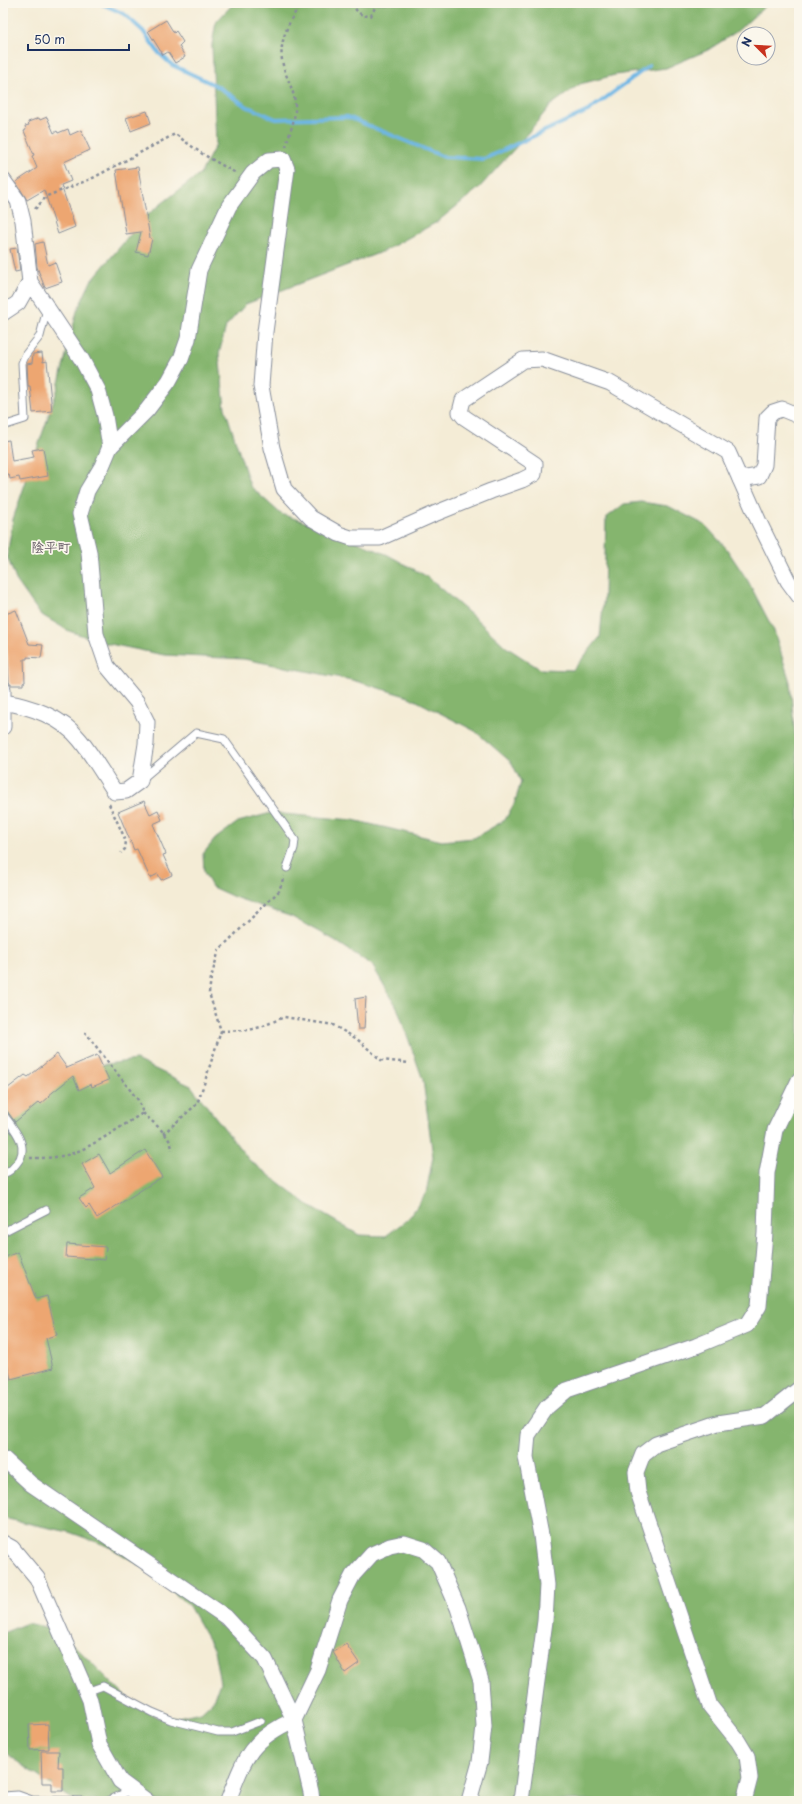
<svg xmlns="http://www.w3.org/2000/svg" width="802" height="1804" font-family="'Playpen Sans','Klee One',sans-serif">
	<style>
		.forest { fill: #85b56e; stroke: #507266 }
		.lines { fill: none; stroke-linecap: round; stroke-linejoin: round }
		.stream { stroke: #6db6e5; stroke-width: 4 }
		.building { fill: #eda671 }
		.service-casing { stroke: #888e9a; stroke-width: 9 }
		.minor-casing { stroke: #888e9a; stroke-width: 17 }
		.path { stroke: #888e9a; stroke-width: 2.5; stroke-dasharray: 3 3; stroke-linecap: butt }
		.service { stroke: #fff; stroke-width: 7 }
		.minor { stroke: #fff; stroke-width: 15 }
		.labels { text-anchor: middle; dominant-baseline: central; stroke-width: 3.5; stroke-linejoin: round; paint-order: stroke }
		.quarter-label { font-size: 13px; font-weight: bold; fill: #645965; stroke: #fbf7ec }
	</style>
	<rect width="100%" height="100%" fill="#fbf7ec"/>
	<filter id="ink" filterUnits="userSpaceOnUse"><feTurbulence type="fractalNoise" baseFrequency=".025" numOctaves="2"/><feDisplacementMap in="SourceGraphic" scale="8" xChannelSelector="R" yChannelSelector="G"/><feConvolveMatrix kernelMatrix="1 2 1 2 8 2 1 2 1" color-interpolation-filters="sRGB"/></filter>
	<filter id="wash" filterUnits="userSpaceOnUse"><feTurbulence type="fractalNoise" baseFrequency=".012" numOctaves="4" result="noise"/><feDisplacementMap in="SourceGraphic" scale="16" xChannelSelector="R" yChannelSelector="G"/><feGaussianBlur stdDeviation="0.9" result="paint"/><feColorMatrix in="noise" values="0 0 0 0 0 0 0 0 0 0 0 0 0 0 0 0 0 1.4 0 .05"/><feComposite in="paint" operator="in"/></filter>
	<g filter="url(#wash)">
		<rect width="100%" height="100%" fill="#f4ecd6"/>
		<!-- forest -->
		<path class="forest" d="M234,3H769L736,32L708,50L666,68L615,75L580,84L551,105L517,146L479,188L437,222L384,251L246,304L226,326L219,354L225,408L250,486L281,514L332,531L388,555L426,576L475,618L506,647L540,669L573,670L600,637L604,595L606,518L624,504L641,502L668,506L705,525L726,548L748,581L774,631L790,682L799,778V1743L796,1771L799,1781V1801H75L23,1766L3,1750V1633L27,1623L50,1628L77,1648L134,1705L159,1718L178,1717L201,1712L212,1702L220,1683L214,1650L189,1606L148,1570L108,1546L69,1532L3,1518V1100L30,1088L92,1066L136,1060L191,1086L249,1160L311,1207L359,1235L386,1236L409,1218L426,1193L433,1157L423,1080L397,1007L372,965L337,942L292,917L234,897L212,887L204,872L203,854L215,839L238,822L271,813L353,820L442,841L474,838L505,820L515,802L521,782L512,763L475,731L409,697L352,680L244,659L164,655L105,643L69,631L40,614L16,580L7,556L13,519L57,391L77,311L91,281L147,215L201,173L216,144L212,45L216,22Z"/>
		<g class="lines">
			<!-- stream -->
			<path class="stream" d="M100,3L124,14L143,31L159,53L172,65L217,86L246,106L276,119L348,117L444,157L484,159L588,111L649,66"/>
		</g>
		<g id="blocks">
			<!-- building -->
			<g class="building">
				<path d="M166,20L174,33L176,31L183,42L179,46L185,57L175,63L168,52L163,55L148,31Z"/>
				<path d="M147,111L151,123L131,131L126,118Z"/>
				<path d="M47,117L54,133L57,131L58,133L68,129L70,135L81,130L90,150L64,162L71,181L61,185L75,227L58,234L44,190L27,200L16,182L37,168L32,156L34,155L24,131L26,130L25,126L29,125L28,122L39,118L40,120Z"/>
				<path d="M138,167L150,238L152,239L148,255L136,252L141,232L126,234L116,170Z"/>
				<path d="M43,242L48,265L55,262L62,282L45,288L37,267L35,244Z"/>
				<path d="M17,248L20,271L15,272L10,249Z"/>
				<path d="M42,353L43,362L47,361L52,411L33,413L30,386H28L27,364L32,363L33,354Z"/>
				<path d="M9,440L12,461L34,457L32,450L43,448L48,476L20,481L19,477L10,479L9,474L3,475V441Z"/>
				<path d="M16,610L29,644L43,645L41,658L27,657V659H24L25,682L23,683V685H11L9,682L7,650L3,640V615Z"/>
				<path d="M144,801L150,814L158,810L162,820L153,824L166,854L163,855L172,875L161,880L158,874L150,878L137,849L134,850L118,812Z"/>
				<path d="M366,997L364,1029H358L355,999Z"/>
				<path d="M57,1054L67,1068L97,1055L109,1080L92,1087L91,1084L79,1090L73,1076L48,1096L49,1097L41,1104L39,1102L15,1122L7,1111L4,1109L3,1092L25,1075L28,1077Z"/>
				<path d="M145,1150L162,1177L97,1218L89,1205L86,1208L79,1198L95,1188L82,1164L99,1154L110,1173Z"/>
				<path d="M67,1244L106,1247L105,1260L66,1257Z"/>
				<path d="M18,1252L36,1299L47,1296L57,1335L46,1338L53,1368L11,1379L3,1348V1258Z"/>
				<path d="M346,1644L359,1663L345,1673L333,1652Z"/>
				<path d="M48,1724L49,1749L30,1750L29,1725Z"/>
				<path d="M41,1751H59L58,1767H63V1791H52V1783H42Z"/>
			</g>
		</g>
	</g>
	<g filter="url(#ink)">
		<use href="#blocks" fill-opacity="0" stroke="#888e9a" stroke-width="1"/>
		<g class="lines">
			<defs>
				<g id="service">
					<path d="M3,426L25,419L22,363L26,354L40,336L47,309"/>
					<path d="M143,778L196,733L224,739L295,840L294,848L287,868"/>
					<path d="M3,1114C13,1128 31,1146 17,1163C13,1168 10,1172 3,1174"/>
					<path d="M3,1232L46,1210"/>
					<path d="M86,1692L103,1686L152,1712L171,1720L218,1732H232L261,1721"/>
					<path d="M3,1796L18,1795L32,1800L82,1801"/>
					<path d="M108,1801L131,1790"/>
				</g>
				<g id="minor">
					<path d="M3,180L18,201L23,221L30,282L82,360L98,390L105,416L110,447"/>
					<path d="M3,313L18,303L30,282"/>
					<path d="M740,479L759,476L764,465L767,418L773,412L782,409L799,416"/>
					<path d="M3,689V727"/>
					<path d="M3,702C30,706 62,717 80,740C93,756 103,774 115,792L126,791L140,781L146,744L147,722L137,702L107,666L96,634L89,552L80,514L87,491L102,466L110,447L147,410L169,381L181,359L188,339L199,270L229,206L253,173L269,160L283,159L287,169L265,332L261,386L272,448L284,489L311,518L339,534L351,538H380L434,514L491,491L522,480L534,474L535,464L464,417L460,412L463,400L523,360L542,359L610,383L728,452L759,522L788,581L799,596"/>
					<path d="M3,1458L31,1484L226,1617L265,1659L294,1720L311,1792L312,1801"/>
					<path d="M3,1543L12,1548L37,1578L90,1700L99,1744L120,1781L147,1801"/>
					<path d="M228,1801C244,1759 250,1739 294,1720L318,1670L340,1600L353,1575L372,1554L390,1546L404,1543L423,1549L438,1562L458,1608L481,1681L484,1726L480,1762L469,1801"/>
					<path d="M521,1801L545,1621L547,1585L541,1535L526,1457L528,1435L547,1407L567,1390L696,1346L747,1325L759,1306L765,1233L767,1173L775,1130L799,1080"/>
					<path d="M744,1801L750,1778L747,1756L738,1741L710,1706L638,1492L636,1472L643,1454L656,1444L718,1423L765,1416L799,1389"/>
				</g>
			</defs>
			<!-- service casing -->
			<use href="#service" class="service-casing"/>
			<!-- minor casing -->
			<use href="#minor" class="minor-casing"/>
			<!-- path -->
			<g class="path">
				<path d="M353,3C356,13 361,16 371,16L377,3"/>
				<path d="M286,147C289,133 296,120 295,105C295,90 284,75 282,60C279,41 290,18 302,3"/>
				<path d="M35,209L47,196L91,179L175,134L201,153L234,172V174"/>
				<path d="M109,804L126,841L125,849L121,853"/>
				<path d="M221,1031L249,1030L261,1027L284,1017L333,1025L357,1039L381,1060L410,1063"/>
				<path d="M143,1113C152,1122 172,1136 172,1150"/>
				<path d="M163,1134L197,1104L204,1084L221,1031L209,993L211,978L219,950L279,891L284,876"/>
				<path d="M30,1158C43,1158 57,1158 70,1154C91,1148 123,1125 143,1113L138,1100L84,1031"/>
			</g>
			<!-- service -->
			<use href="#service" class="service"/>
			<!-- minor -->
			<use href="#minor" class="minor"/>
		</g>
	</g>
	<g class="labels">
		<!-- quarter labels -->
		<g class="quarter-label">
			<text x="51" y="546">陰平町</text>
		</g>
	</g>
	<!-- margin -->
	<rect width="802" height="1804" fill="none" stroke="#fbf7ec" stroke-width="16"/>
	<!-- north arrow -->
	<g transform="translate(756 46) rotate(294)"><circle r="19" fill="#fbf7ec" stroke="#a1a7b3"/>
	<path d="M0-3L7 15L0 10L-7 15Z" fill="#c8321e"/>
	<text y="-6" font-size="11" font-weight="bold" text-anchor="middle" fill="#1b2f5e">N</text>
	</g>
	<!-- scale -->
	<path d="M28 44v6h101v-6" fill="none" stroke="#1b2f5e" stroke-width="2"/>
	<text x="34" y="44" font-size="12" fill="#1b2f5e" stroke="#fbf7ec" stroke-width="3" paint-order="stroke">50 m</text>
</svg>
